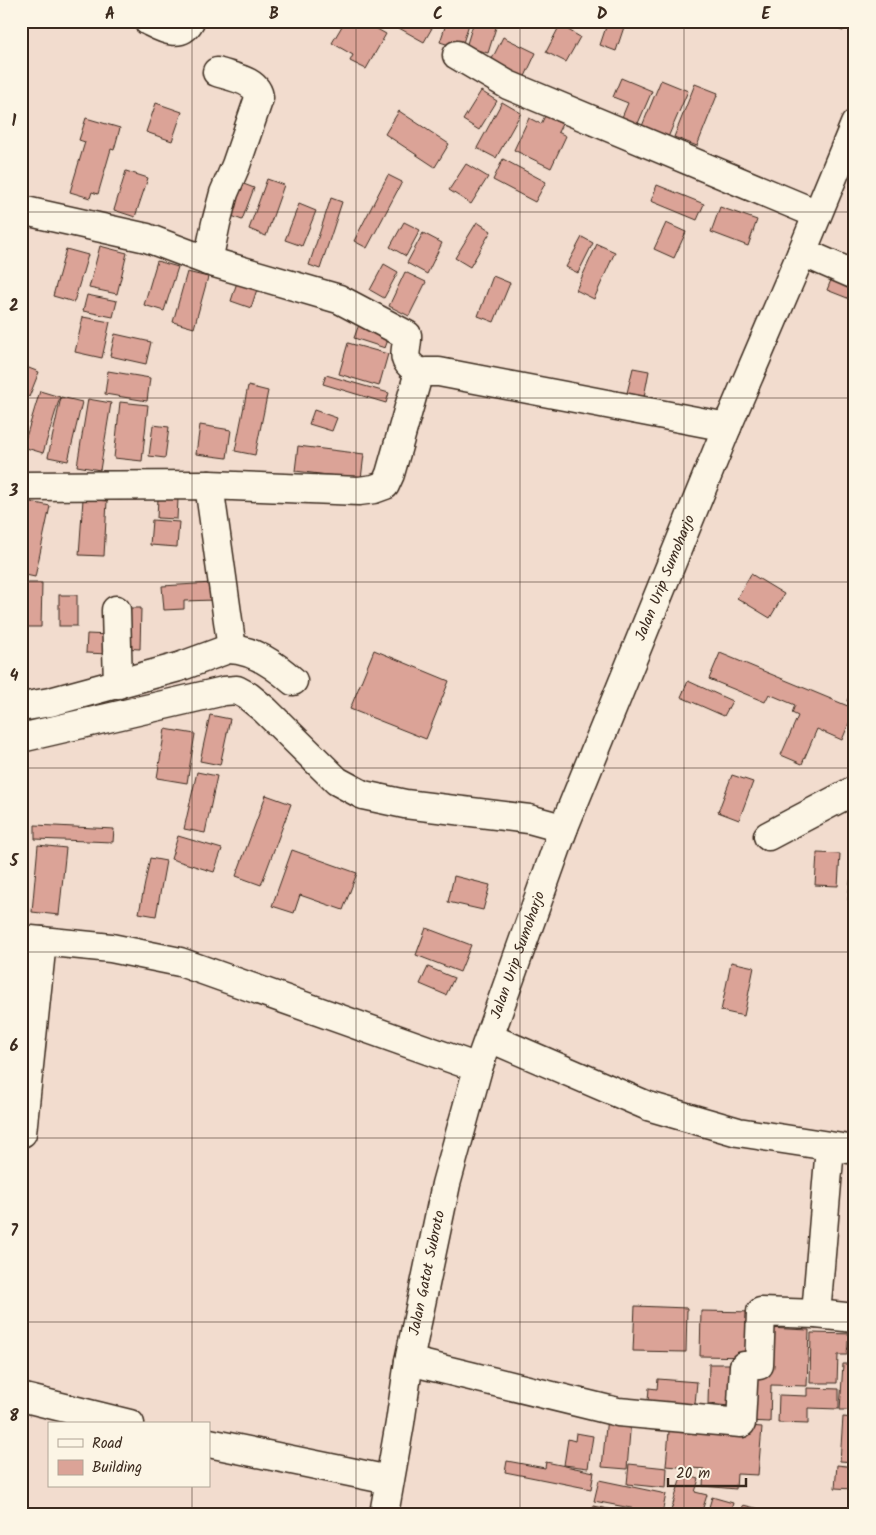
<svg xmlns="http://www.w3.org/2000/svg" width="876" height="1535" font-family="Kalam,sans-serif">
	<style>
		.building { fill: #dba397; stroke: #3b2a1e }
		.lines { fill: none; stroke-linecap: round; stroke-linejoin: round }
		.minor-casing { stroke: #3b2a1e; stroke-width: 31 }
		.secondary-casing { stroke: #3b2a1e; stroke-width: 31 }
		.minor { stroke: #fcf5e5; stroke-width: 28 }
		.secondary { stroke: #fcf5e5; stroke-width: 28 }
		.grid { fill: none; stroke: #3b2a1e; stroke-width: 1; stroke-opacity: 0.55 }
		.labels { text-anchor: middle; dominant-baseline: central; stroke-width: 4; stroke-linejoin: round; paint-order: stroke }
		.street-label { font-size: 15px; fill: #3b2a1e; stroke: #fcf5e5 }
		.neatline { fill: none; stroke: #3b2a1e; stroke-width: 2 }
		.grid-label { font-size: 16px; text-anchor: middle; font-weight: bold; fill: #3b2a1e }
	</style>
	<rect width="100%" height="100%" fill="#f2dcce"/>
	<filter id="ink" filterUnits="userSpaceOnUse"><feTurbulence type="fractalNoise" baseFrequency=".02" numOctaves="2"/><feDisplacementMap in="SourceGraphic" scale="10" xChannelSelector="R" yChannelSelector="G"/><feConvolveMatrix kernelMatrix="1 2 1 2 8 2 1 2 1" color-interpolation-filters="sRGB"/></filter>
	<g filter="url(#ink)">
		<!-- building -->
		<g class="building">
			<path d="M345,21H363L386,34L366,69L350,61L353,55L332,43Z"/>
			<path d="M391,21H436L424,42L390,23Z"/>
			<path d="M447,21H470L461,49L440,42Z"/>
			<path d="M474,21H498L488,53L466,47Z"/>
			<path d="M608,21H626L616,51L600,45Z"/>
			<path d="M816,21H846L843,31Z"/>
			<path d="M560,25L580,37L566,62L546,52Z"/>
			<path d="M503,37L536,53L521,85L487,69Z"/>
			<path d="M621,78L652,91L636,128L620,122L628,103L613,97Z"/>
			<path d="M661,80L688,91L666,142L640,131Z"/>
			<path d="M695,84L718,93L697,146L674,137Z"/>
			<path d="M481,91L497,101L479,130L463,120Z"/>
			<path d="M502,102L521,113L496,158L477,148Z"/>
			<path d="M156,103L182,112L172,141L146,132Z"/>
			<path d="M399,111L449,144L435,167L385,134Z"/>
			<path d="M545,116L562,124L558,132L566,136L551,168L514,150L529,118L541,124Z"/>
			<path d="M86,118L120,128L114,150L111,149L98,194L92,192L90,198L70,192L85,142L79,140Z"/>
			<path d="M503,159L546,182L535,202L493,180Z"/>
			<path d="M466,164L488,177L471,204L449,190Z"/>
			<path d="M126,171L148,178L135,217L114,210Z"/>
			<path d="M388,175L402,182L367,248L354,241Z"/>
			<path d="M267,179L284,185L266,236L249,229Z"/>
			<path d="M236,181L254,188L242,220L224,213Z"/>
			<path d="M657,185L704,204L697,220L651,201Z"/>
			<path d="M331,198L342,202L320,269L309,265Z"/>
			<path d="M299,204L316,211L302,246L285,240Z"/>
			<path d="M720,207L757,220L748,246L711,232Z"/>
			<path d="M404,222L420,230L406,256L390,247Z"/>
			<path d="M477,222L491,231L470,267L455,258Z"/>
			<path d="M666,223L686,232L674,258L654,249Z"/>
			<path d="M423,233L442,243L427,274L407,263Z"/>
			<path d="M582,237L593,243L578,273L566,267Z"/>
			<path d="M597,244L615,252L594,299L576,290Z"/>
			<path d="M100,246L127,253L117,294L89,288Z"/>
			<path d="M66,249L88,255L74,302L53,296Z"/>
			<path d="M157,261L178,267L164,311L144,305Z"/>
			<path d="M384,264L398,272L384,298L370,290Z"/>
			<path d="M187,272L208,277L194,328L173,322Z"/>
			<path d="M405,272L426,282L409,316L389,306Z"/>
			<path d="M239,276L259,283L251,308L231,301Z"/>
			<path d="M493,276L510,283L494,322L478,316Z"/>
			<path d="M841,279L855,284V301L827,290L831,280L839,283Z"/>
			<path d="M87,295L117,301L113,317L83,311Z"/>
			<path d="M83,317L110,322L102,358L75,352Z"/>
			<path d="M361,319L392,329L385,348L354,338Z"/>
			<path d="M115,334L151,342L146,364L110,356Z"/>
			<path d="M348,343L388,354L379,386L339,374Z"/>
			<path d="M21,365L39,372L29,397L21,393Z"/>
			<path d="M633,368L649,371L644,397L627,393Z"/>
			<path d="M108,371L150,378L147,401L105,394Z"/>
			<path d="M326,375L389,393L386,403L323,384Z"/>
			<path d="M248,386L268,391L255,455L235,451Z"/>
			<path d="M40,391L60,397L43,453L23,447Z"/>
			<path d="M61,397L82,402L68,461L48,457Z"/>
			<path d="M88,399L111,403L100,470L77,466Z"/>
			<path d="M120,402L148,405L142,461L114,458Z"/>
			<path d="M314,410L337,418L332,431L309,424Z"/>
			<path d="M153,425L169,427L165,458L149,456Z"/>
			<path d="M200,425L231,430L227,458L196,454Z"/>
			<path d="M298,446L364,454L361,479L295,471Z"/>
			<path d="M158,498L178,499L177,519L157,518Z"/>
			<path d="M83,499L107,501L104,556L79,555Z"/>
			<path d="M21,500L50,506L35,577L21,574Z"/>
			<path d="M152,520L179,522L177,547L150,545Z"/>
			<path d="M751,574L784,594L770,618L737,598Z"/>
			<path d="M21,583H42L41,627H21Z"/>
			<path d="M213,583L214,600L184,601V609L164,610L162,586Z"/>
			<rect x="59" y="595" width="18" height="31"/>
			<path d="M122,608H141L140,649L121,648Z"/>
			<path d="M87,634L110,635L109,654L86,653Z"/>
			<path d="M374,650L449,681L426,739L350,709Z"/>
			<path d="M720,653L855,709L842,740L817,729L802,764L781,755L798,716L792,713L795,705L769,694L765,702L709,679Z"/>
			<path d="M688,681L732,701L724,716L681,697Z"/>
			<path d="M855,682V704L847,701Z"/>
			<path d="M210,715L230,719L220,765L200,761Z"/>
			<path d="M165,729L195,734L187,783L157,778Z"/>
			<path d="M197,772L217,776L205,833L184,829Z"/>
			<path d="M732,775L753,782L739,820L718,812Z"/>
			<path d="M266,795L291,804L261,885L236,876Z"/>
			<path d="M35,825L114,829L113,842L35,839Z"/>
			<path d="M178,836L222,849L214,872L171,859Z"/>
			<path d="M38,845L66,848L59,915L32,912Z"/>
			<path d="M292,850L357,873L343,910L300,895L294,913L272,906Z"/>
			<path d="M854,850H855V901L848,900Z"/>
			<path d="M817,853L840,854L838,886L815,885Z"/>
			<path d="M150,858L166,861L156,916L139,913Z"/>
			<path d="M454,876L490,885L483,910L448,902Z"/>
			<path d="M426,928L471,945L460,972L416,955Z"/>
			<path d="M731,962L754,967L744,1016L721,1011Z"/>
			<path d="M428,967L454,978L446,995L420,984Z"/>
			<path d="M635,1306L687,1308L686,1352L633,1351Z"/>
			<path d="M701,1311L754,1312L752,1357L700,1356Z"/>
			<path d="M767,1328L809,1330L807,1386L771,1385L770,1422L746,1421Z"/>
			<path d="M811,1333L855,1334V1341H848L847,1355H838L837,1383H810Z"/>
			<path d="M855,1360V1410H840L843,1364H855Z"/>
			<path d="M709,1364H730V1406L708,1404Z"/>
			<path d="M658,1379L697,1382L695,1404L648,1401L649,1388L657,1389Z"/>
			<path d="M807,1388L839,1389V1409L808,1408V1424L778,1423L779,1395L807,1396Z"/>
			<path d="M607,1417L631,1419L627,1469L602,1467Z"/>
			<path d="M843,1417L855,1418V1462L840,1461Z"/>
			<path d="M670,1420L762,1427L758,1475L737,1474L736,1489L703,1486L704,1469L666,1466Z"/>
			<path d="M576,1433L593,1436L588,1468L564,1465L568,1439L575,1441Z"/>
			<path d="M507,1461L545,1468L546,1462L594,1472L591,1489L505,1472Z"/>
			<path d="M629,1464L667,1468L666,1488L627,1484Z"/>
			<path d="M837,1465L855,1467L853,1489L835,1488Z"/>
			<path d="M682,1474L699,1479L695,1492L707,1495L701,1514H670Z"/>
			<path d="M599,1480L666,1494L662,1514L594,1501Z"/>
			<path d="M712,1497L733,1503L730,1514H707Z"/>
			<path d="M743,1505L768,1511L767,1514H742Z"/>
			<path d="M593,1506L632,1514H591Z"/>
		</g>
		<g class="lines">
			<defs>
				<g id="minor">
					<path d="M148,21C162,28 180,39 190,21"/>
					<path d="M457,55L508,85L817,214"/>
					<path d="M21,210L147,238L208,261L339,299L407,335C408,343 403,355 407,361C410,366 416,370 420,373"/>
					<path d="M802,252L855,275"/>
					<path d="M208,261L216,223L224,193L236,165L259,98C258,80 231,77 217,72"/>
					<path d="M209,485L232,649"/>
					<path d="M21,486L209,485L359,491L374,489L385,485L390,474L417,379L420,373L428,372H439L727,427"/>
					<path d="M116,610L118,684"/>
					<path d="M21,707L50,702L179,667L228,649C253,649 275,665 293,681"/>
					<path d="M21,738L224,691L237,690L248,696L265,710L337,781L363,795L405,804L529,819L551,825L564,827"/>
					<path d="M768,836L855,790"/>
					<path d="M21,939L111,948L180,962L478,1068"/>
					<path d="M490,1038L648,1106L738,1132L855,1150"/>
					<path d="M22,1133L42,941"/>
					<path d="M816,1314L830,1147"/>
					<path d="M409,1361L618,1412L741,1423L744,1366L759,1365L761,1312L816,1314L855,1318"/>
					<path d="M21,1398H25L130,1424"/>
					<path d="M209,1443L389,1480"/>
				</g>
				<g id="secondary">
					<path id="s1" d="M384,1514L400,1423L409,1361L446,1184L478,1068L564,827L727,427L802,252L855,124"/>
				</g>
			</defs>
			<!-- minor casing -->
			<use href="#minor" class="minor-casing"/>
			<!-- secondary casing -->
			<use href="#secondary" class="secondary-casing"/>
			<!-- minor -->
			<use href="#minor" class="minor"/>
			<!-- secondary -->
			<use href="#secondary" class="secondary"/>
		</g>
	</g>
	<!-- grid -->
	<path class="grid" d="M192,21V1424M356,21V1514M520,21V1514M684,21V1514M21,212H855M21,398H855M21,582H855M21,768H855M21,952H855M21,1138H855M21,1322H855M192,1486V1514"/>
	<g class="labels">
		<!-- street labels -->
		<g class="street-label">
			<text stroke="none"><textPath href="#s1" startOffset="981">Jalan Urip Sumoharjo</textPath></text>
			<text stroke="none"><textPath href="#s1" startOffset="576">Jalan Urip Sumoharjo</textPath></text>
			<text stroke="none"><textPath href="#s1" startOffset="245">Jalan Gatot Subroto</textPath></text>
		</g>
	</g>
	<!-- margin -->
	<rect width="876" height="1535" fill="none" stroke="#fcf5e5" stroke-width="55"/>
	<!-- legend -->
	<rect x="48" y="1422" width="162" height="65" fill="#fcf5e5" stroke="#afa495"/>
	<rect x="58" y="1439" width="25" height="8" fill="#fcf5e5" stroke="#afa495"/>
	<text x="92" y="1448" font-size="15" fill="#3b2a1e">Road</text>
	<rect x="58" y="1460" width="25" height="15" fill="#dba397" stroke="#afa495"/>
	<text x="92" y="1472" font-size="15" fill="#3b2a1e">Building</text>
	<!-- scale -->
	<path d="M668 1478v8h78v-8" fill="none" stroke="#3b2a1e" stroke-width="2.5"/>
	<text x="676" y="1478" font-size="15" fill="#3b2a1e" stroke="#fcf5e5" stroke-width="4" paint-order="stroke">20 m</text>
	<rect x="28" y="28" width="820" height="1480" class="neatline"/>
	<g class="grid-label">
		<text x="110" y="19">A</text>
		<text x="274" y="19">B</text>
		<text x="438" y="19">C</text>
		<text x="602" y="19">D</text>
		<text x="766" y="19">E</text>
		<text x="14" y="126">1</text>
		<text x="14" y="311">2</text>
		<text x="14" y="496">3</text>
		<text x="14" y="681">4</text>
		<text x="14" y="866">5</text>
		<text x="14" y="1051">6</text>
		<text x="14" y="1236">7</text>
		<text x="14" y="1421">8</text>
	</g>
</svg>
